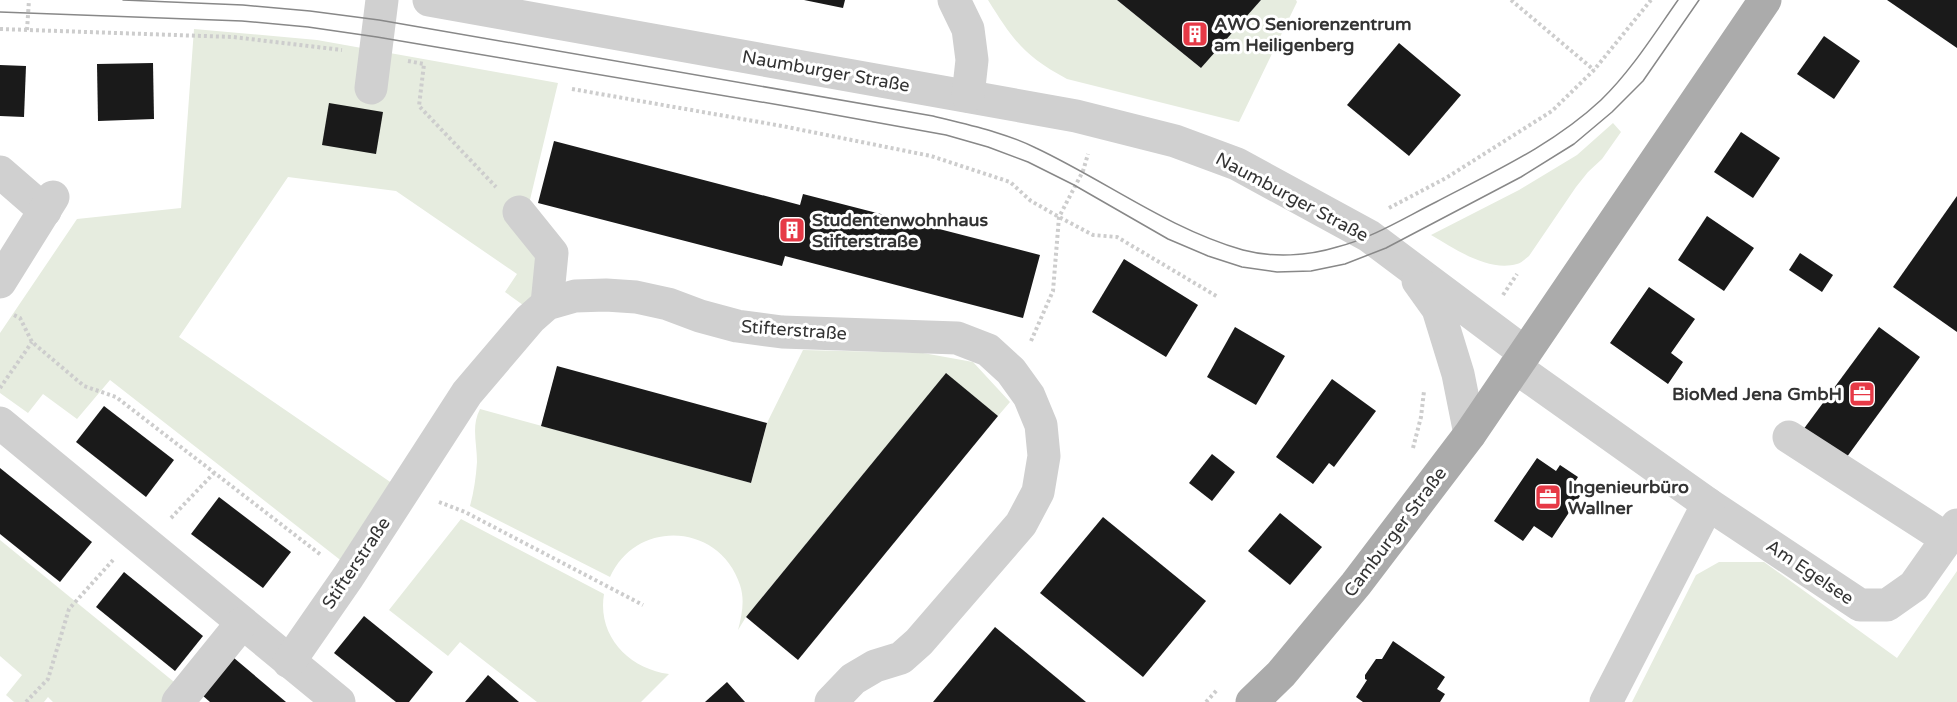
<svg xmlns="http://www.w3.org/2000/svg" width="1957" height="702" font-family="'Varela Round',sans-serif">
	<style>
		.green { fill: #e6ecdf }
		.building { fill: #1a1a1a }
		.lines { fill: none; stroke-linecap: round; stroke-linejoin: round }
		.path { stroke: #cdcdcd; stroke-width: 4; stroke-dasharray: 3 3; stroke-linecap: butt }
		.minor { stroke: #d0d0d0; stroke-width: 33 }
		.major { stroke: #ababab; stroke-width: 33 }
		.tram { stroke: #888; stroke-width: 1.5 }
		.labels { text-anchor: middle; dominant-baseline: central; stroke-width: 6; stroke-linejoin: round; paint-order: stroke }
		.poi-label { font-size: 18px; font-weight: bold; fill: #333; stroke: #fff; text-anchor: start }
		.street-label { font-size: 18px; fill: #333; stroke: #fff }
	</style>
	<rect width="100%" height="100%" fill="#fff"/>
	<!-- green -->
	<g class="green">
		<path d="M988,0H1117L1201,68L1261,0H1296L1297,2L1239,122L1067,79C1024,56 1013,40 988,0Z"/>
		<path d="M194,29L317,40L558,83L528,208L541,257L534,299L523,305L505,292L517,274L396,191L288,177L179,337L399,488L348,566L110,380L77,419L43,394L28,413L0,393V333L77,219L181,208Z"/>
		<path d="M1613,123L1621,132L1602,159L1588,172L1576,187L1529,256C1525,259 1521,263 1517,264C1488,272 1455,249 1431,235L1519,190L1577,155Z"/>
		<path d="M803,350L923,353L973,362L1010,402L998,416L946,374L746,617L738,630C742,615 745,600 740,585C720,523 637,518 610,577L470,506C474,491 476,477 477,462C477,443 471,426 480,409L751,483L767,423Z"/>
		<path d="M461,519L604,594C597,636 629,669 669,674L641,702H537L460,642L448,656L389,610Z"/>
		<path d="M0,540L179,686L166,702H53L48,697L44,702H14L6,695L22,675L0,656Z"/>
		<path d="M1719,562H1764L1897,658L1957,571V702H1632L1696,575Z"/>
	</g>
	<!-- building -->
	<g class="building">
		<path d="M804,0H845L843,8Z"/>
		<path d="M1117,0H1261L1201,68Z"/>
		<path d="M1887,0H1957V48Z"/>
		<path d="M1824,36L1860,61L1834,99L1797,74Z"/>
		<path d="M1399,43L1461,95L1409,156L1347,105Z"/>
		<path d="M153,63L154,119L98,121L97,64Z"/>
		<path d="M0,65L26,66L24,117L0,116Z"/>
		<path d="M329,103L383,112L376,154L322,145Z"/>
		<path d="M1741,132L1780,158L1753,198L1714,172Z"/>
		<path d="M554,141L800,205L803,194L1040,255L1023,318L785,256L782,266L538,203Z"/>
		<path d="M1957,196V332L1893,287Z"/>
		<path d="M1707,216L1754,248L1724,291L1678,260Z"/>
		<path d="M1800,253L1833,275L1822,292L1789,270Z"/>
		<path d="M1124,259L1198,305L1166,357L1092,312Z"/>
		<path d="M1649,287L1695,319L1671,353L1683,362L1668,384L1610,343Z"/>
		<path d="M1235,327L1285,356L1256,405L1207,377Z"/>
		<path d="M1879,327L1920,357L1841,465L1800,434Z"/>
		<path d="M557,366L767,423L751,483L541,426Z"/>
		<path d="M946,373L998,416L798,660L746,617Z"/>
		<path d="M1332,379L1376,411L1334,467L1329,463L1313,484L1276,457Z"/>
		<path d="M104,406L174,460L146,497L76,442Z"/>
		<path d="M1212,454L1235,472L1212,501L1189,483Z"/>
		<path d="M1537,458L1556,471L1560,465L1578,477L1574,483L1584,490L1552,538L1534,526L1523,541L1494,521Z"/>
		<path d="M0,468L92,542L60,582L0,534Z"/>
		<path d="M219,497L291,552L263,588L191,534Z"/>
		<path d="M1280,513L1322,547L1290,585L1248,551Z"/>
		<path d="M1103,517L1206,601L1143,677L1040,593Z"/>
		<path d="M124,572L203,636L175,671L96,607Z"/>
		<path d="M364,616L433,672L409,702H396L334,653Z"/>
		<path d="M995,627L1046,669L1086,702H933Z"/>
		<path d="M1393,641L1445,677L1437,689L1445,694L1440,702H1363L1356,697L1367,680L1365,679V675L1376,659H1382Z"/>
		<path d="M234,658L286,702H210L202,695Z"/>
		<path d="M488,675L519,702H465Z"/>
		<path d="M727,682L745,702H705Z"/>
	</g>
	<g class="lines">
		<!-- path -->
		<g class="path">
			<path d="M1511,0L1594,70"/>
			<path d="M0,29L233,37L342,50"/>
			<path d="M27,30L29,0"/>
			<path d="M408,61L424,64L419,106L496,187"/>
			<path d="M572,89L782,126L931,156L1010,182L1031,201L1059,217L1093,235L1117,237L1218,297"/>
			<path d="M1389,208L1446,178L1552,111L1594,70L1651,0"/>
			<path d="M1503,295L1517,274"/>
			<path d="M14,315L20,318L32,342L84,386L116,397L321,555"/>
			<path d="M1031,341L1053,291L1059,217L1083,171L1088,154"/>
			<path d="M0,388L32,342"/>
			<path d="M1413,448L1421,417L1424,391"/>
			<path d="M439,502L465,512L643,605"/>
			<path d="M171,518L214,473"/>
			<path d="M26,702L48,679L69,609L113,560"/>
			<path d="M1206,702L1218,689"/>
		</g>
		<!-- minor -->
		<g class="minor">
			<path d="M429,0L1076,116L1175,141L1237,164L1369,236L1525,353"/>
			<path d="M954,0L968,29L972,60L968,96"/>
			<path d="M371,88L382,0"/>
			<path d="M0,172L45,211"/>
			<path d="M519,212L552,253L547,304"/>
			<path d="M1418,281L1438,309L1458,374L1470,434"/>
			<path d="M0,282L53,197"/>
			<path d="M1515,367L1708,504L1860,605H1887L1914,586L1957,525"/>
			<path d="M0,423L339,702"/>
			<path d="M1789,437L1947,539"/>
			<path d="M289,662L348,577L467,393L530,319L547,304L575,296L606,295L636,297L668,304L700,316L737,326L782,332L957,338L988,350L1011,371L1029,396L1041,425L1044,456L1038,492L1021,524L919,642L901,658L875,666L853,679L831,702"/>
			<path d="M178,702L242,623"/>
			<path d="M1606,702L1708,504"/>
		</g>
		<!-- major -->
		<path class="major" d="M1252,702L1281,674L1356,584L1470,434L1765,0"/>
		<!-- tram -->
		<g class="tram">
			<path d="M123,0L243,5L310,11L379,20L933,116C968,125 1004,132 1036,148C1106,181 1169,229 1243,250C1273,258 1308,256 1337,247C1372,238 1404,218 1436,202C1493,172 1553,145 1601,100C1631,71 1654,34 1678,0"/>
			<path d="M0,12L242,21L308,27L377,37L791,107L946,135L988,147L1028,162L1074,185L1168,239L1208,256L1242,267L1277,272L1311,271L1345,264L1386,248L1521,177L1574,144L1612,112L1643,81L1699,0"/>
		</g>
	</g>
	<!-- icons -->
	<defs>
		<symbol id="building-square" viewBox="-11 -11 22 22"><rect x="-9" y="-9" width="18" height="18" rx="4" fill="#e63946" stroke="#fff"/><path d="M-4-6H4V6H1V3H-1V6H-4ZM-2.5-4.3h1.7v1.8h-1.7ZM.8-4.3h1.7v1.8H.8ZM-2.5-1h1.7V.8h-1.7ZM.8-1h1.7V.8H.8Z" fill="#fff"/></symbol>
		<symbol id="office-square" viewBox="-11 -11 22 22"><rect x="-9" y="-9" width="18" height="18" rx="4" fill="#e63946" stroke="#fff"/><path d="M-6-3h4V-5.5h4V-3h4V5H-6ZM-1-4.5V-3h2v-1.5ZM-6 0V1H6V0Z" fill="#fff"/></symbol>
	</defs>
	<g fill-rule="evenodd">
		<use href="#building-square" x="1180" y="19" width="30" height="30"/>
		<use href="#building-square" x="777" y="215" width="30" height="30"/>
		<use href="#office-square" x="1847" y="379" width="30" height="30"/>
		<use href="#office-square" x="1533" y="482" width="30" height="30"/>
	</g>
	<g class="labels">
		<!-- poi labels -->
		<g class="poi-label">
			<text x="1214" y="24">AWO Seniorenzentrum<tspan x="1214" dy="21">am Heiligenberg</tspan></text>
			<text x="812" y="220">Studentenwohnhaus<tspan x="812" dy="21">Stifterstraße</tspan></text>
			<text x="1842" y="394" text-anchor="end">BioMed Jena GmbH</text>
			<text x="1568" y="487">Ingenieurbüro<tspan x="1568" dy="21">Wallner</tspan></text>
		</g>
		<!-- street labels -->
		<g class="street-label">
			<text transform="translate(826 71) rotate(10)">Naumburger Straße</text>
			<text transform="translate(1292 197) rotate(28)">Naumburger Straße</text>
			<text transform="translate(794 330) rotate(4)">Stifterstraße</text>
			<text transform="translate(1395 532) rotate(-53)">Camburger Straße</text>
			<text transform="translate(356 563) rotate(-56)">Stifterstraße</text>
			<text transform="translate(1810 572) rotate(34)">Am Egelsee</text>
		</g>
	</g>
</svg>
